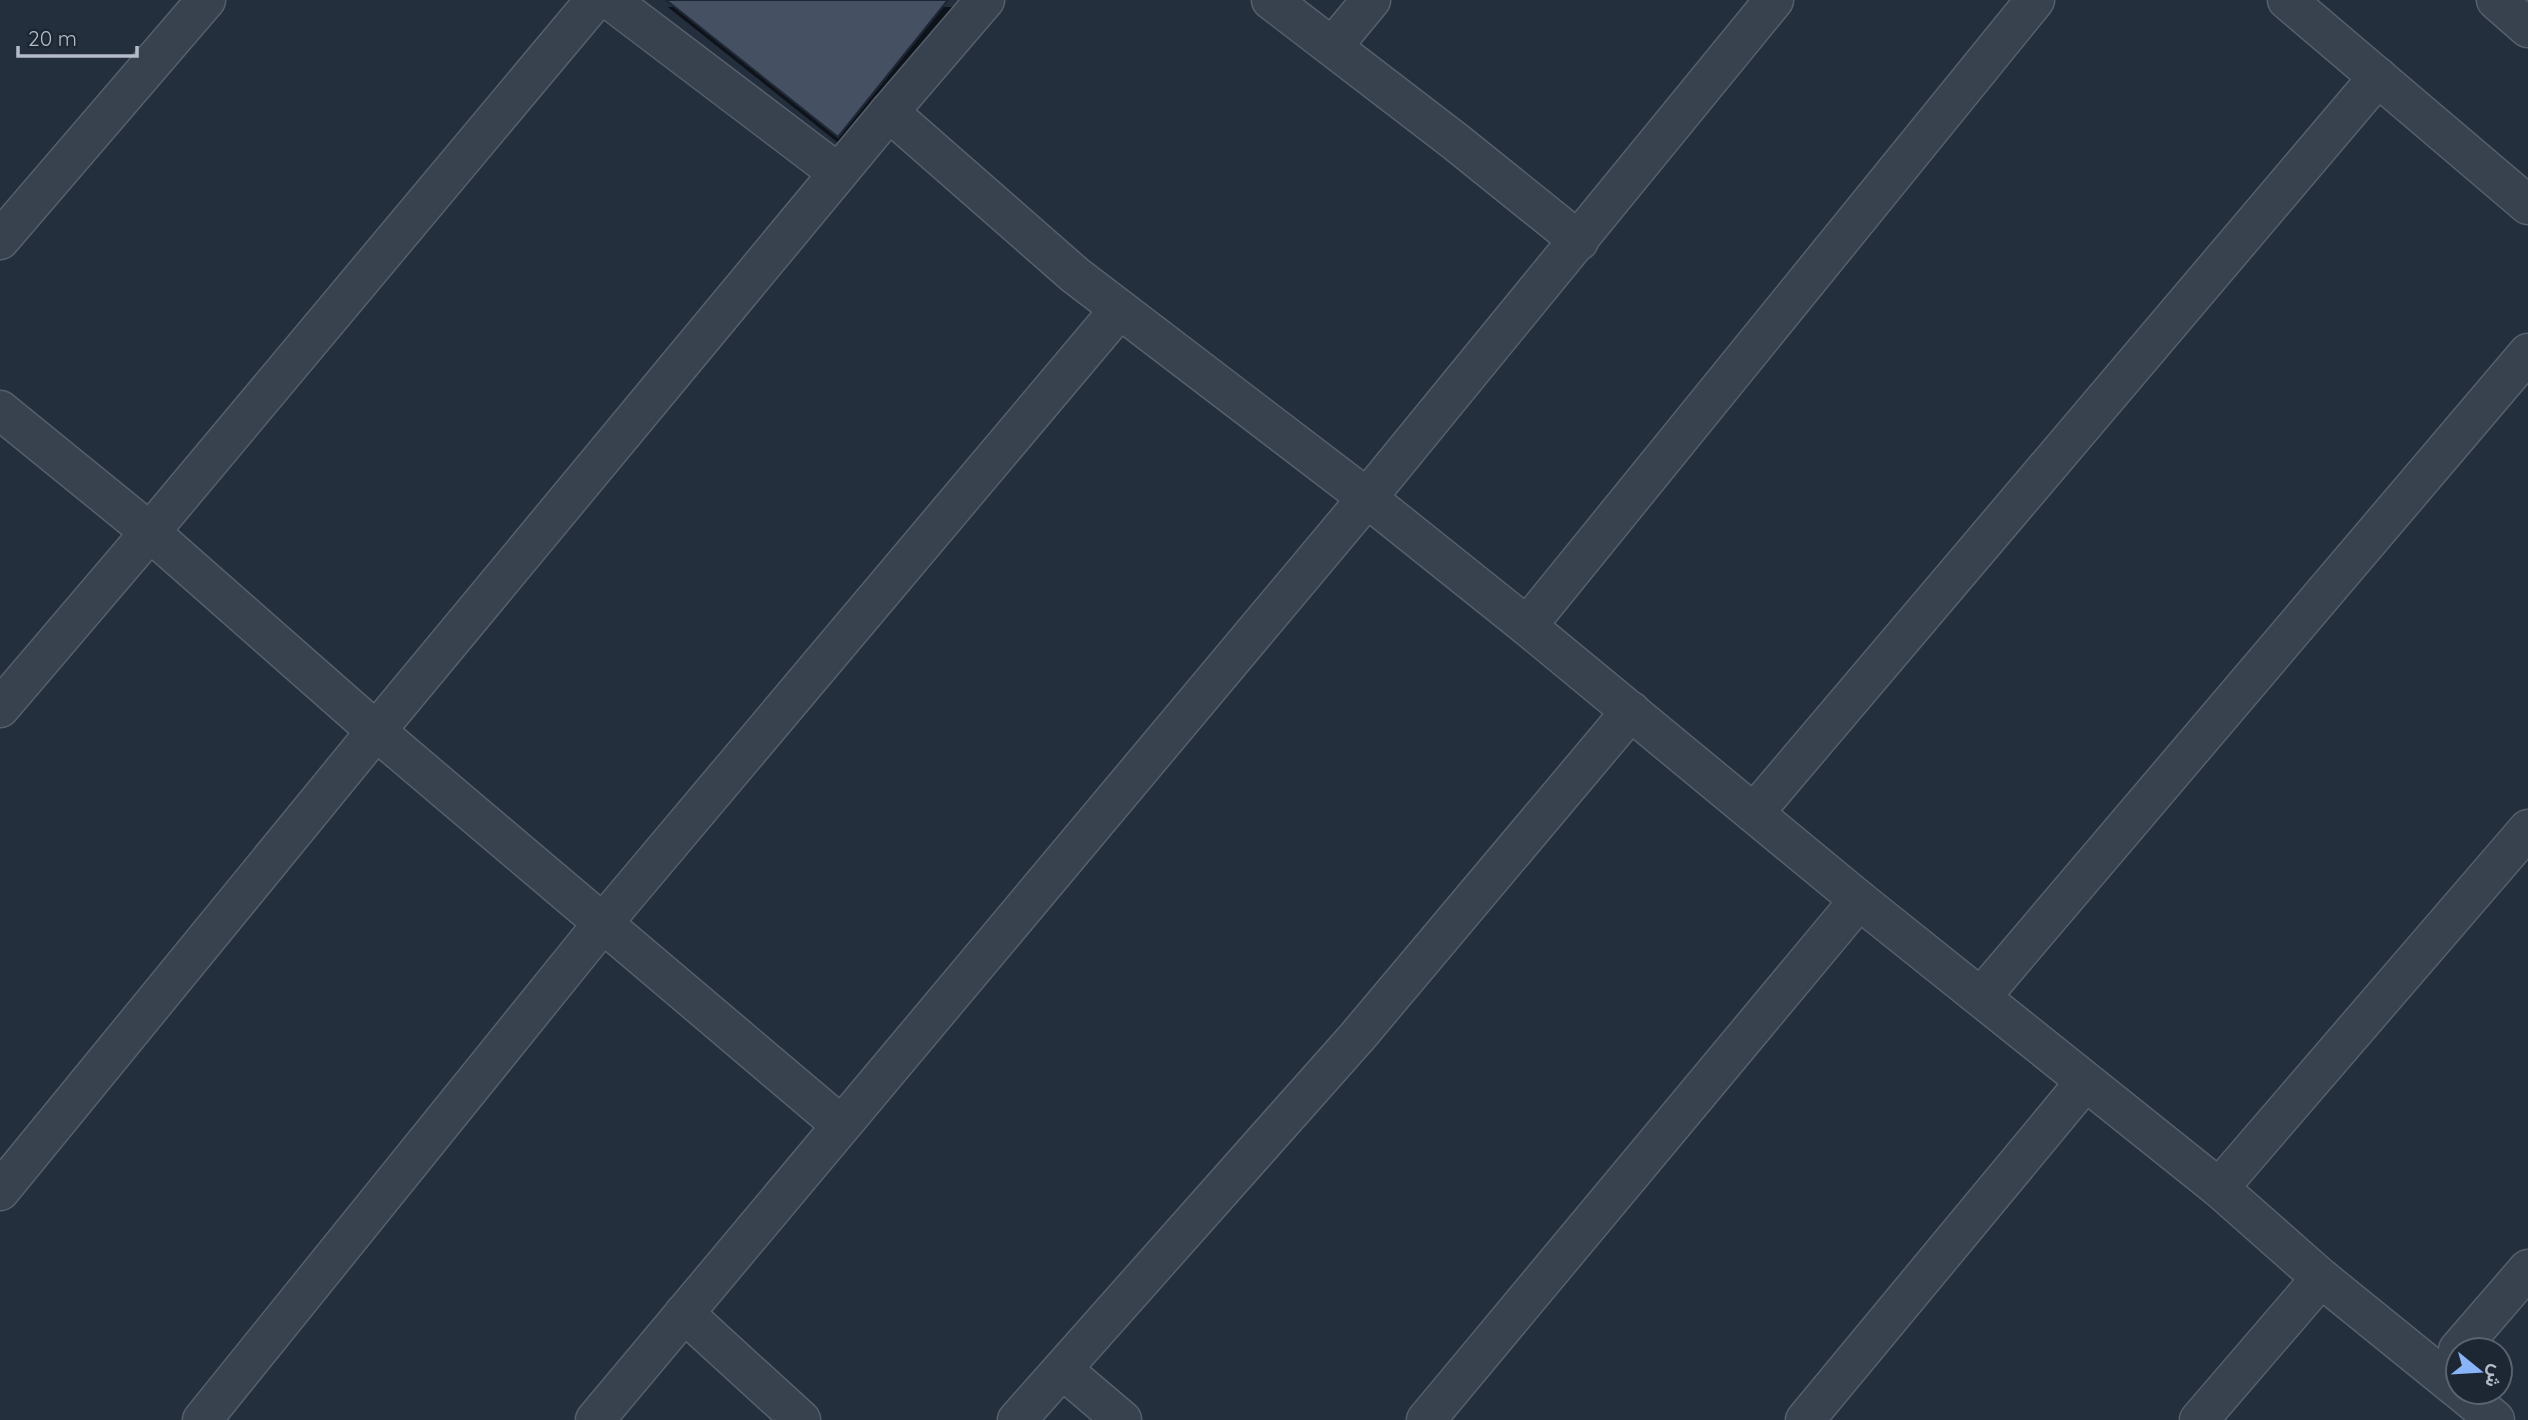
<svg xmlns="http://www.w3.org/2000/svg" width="2528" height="1420" font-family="Quicksand,Vazirmatn,sans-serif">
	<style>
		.building { fill: #455162; stroke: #1f2835; stroke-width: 2; filter: url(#shadow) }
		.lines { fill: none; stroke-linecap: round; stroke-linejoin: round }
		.minor-casing { stroke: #565f6c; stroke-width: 41 }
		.minor { stroke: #38414e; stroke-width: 38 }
	</style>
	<defs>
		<filter id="shadow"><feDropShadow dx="4.5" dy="8" stdDeviation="0" flood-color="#0009"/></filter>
	</defs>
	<rect width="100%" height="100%" fill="#242f3e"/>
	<!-- building -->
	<path class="building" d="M666,0H948L838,137Z"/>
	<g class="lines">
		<defs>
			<g id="minor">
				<path d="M610,0L838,173"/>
				<path d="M1271,0L1456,142L1579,241"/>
				<path d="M2287,0L2528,205"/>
				<path d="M2496,0L2528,28"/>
				<path d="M1333,46L1371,0"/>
				<path d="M889,112L1075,275L1367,498L1527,626L1859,900L2219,1188L2321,1278L2458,1389"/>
				<path d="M0,240L206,0"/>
				<path d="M0,410L150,532L376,731L841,1125"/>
				<path d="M1527,626L2035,0"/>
				<path d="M0,708L150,532L595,0"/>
				<path d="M1754,813L2378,77"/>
				<path d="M1981,997L2528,353"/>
				<path d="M2219,1188L2528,829"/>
				<path d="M0,1191L376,731L889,112L985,0"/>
				<path d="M684,1313L801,1420"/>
				<path d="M2458,1350L2528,1269"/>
				<path d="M1063,1370L1122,1420"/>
				<path d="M2462,1392L2495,1420"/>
				<path d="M202,1420L603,923L1119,310"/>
				<path d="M595,1420L1367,498L1774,0"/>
				<path d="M1017,1420L1357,1037L1631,711"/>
				<path d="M1426,1420L1859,900"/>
				<path d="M1805,1420L2085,1082"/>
				<path d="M2199,1420L2321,1278"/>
			</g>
		</defs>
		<!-- minor casing -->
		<use href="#minor" class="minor-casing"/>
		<!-- minor -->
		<use href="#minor" class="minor"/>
	</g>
	<!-- north arrow -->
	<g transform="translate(2479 1371) rotate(108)"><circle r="33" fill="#1d2633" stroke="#59626f" stroke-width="2"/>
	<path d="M0-5L12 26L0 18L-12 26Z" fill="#8ab4f8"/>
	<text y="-10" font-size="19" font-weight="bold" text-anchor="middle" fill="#b4bcc9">ش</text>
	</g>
	<!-- scale -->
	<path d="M18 46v10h119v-10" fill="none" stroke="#b4bcc9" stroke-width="3.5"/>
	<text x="28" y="46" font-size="21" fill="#b4bcc9" stroke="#1d2633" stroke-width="5" paint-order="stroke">20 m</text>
</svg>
